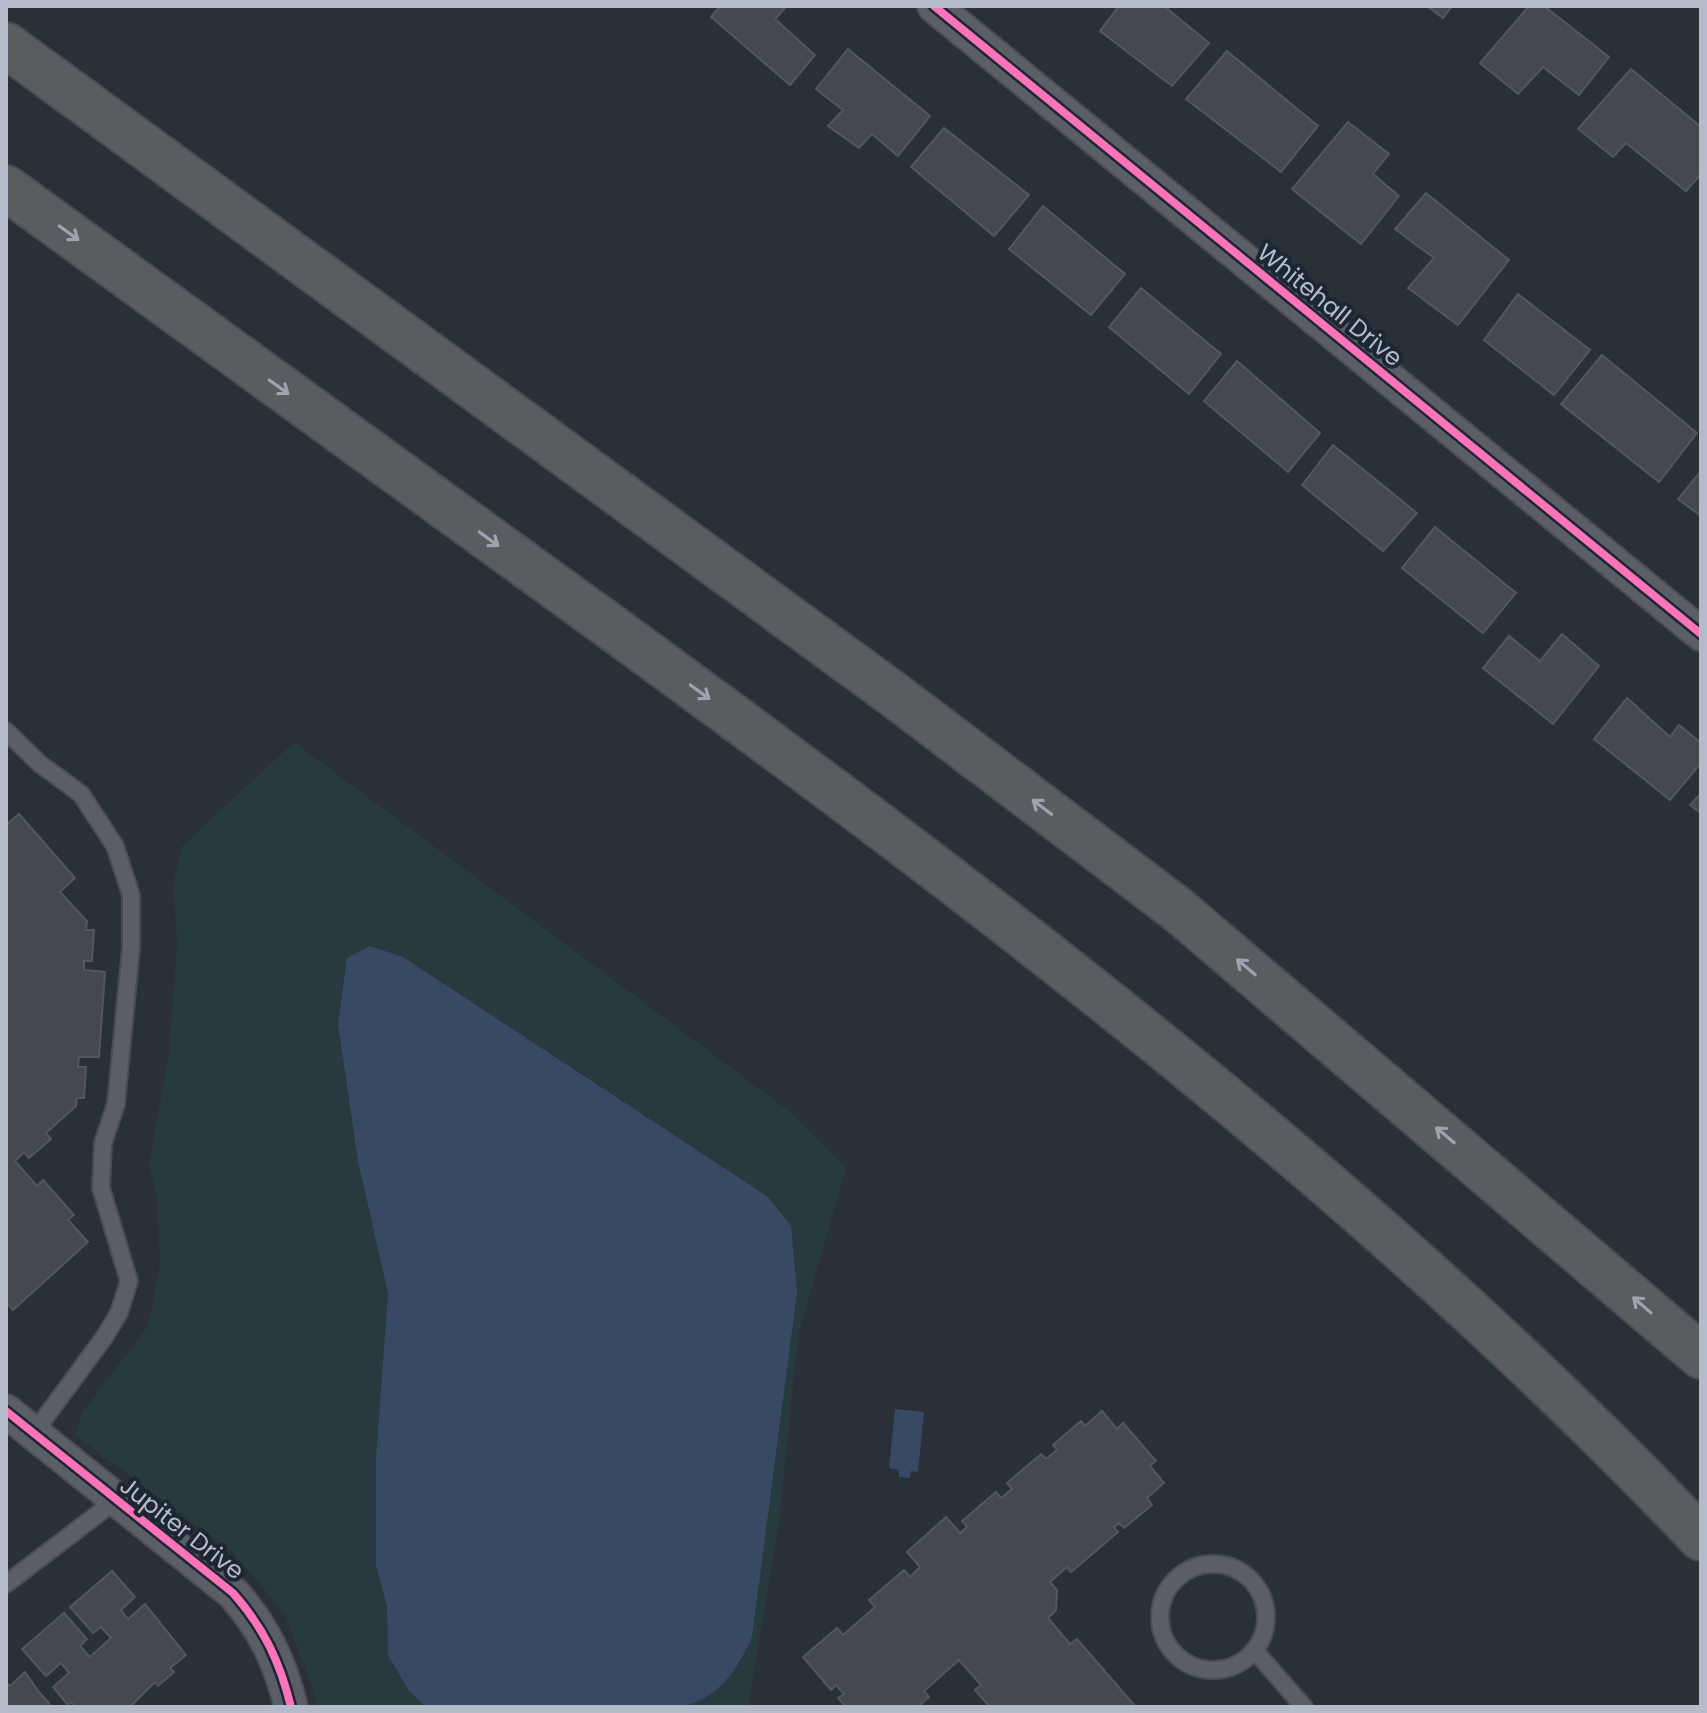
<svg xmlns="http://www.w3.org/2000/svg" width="1707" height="1713" font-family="Poppins,sans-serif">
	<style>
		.green { fill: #273a3e }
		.water { fill: #384963 }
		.building { fill: #444950; stroke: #52575f; stroke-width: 2 }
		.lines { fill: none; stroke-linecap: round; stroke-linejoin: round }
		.lane-casing { stroke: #484c53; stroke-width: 20 }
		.street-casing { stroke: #484c53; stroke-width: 36 }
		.highway-casing { stroke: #474c53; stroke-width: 48 }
		.lane { stroke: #5a5e66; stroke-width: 16 }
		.street { stroke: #5a5e66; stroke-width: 32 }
		.highway { stroke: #5a5d60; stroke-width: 44 }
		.cycleway-casing { stroke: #1d2633; stroke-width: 13 }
		.cycleway { stroke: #fb73b8; stroke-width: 8 }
		.oneway { stroke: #9ea4af }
		.labels { text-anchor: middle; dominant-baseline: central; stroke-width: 8; stroke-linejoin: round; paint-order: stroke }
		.street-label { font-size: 24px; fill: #b4bcc9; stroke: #1d2633 }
	</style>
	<rect width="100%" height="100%" fill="#2a3038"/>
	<!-- green -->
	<path class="green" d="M294,742L792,1113L846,1168L798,1337L779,1524L748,1707H319L285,1614L232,1552L75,1435L83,1411L148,1326L160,1264L157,1197L149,1165L169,1052L177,942L173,885L182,846Z"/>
	<!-- water -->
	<g class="water">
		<path d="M370,946L403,957L768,1197L791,1226L797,1292L752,1637C736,1672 719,1698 681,1707H426L409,1691L388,1655L387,1606L376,1565V1458L388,1293L358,1161L338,1024L347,958Z"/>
		<path d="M895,1409L924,1412L918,1472L911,1471L910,1478L899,1477V1470L889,1468Z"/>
	</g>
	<!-- building -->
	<g class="building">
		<path d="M720,6H787L775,19L815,55L790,85L711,17Z"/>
		<path d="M1119,6H1164L1209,43L1172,86L1100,31Z"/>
		<path d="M1427,6H1452L1443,18Z"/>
		<path d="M1529,6H1544L1609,57L1579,95L1543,67L1518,94L1480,63Z"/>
		<path d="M848,49L930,116L898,156L872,134L859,148L828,126L843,110L816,89Z"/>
		<path d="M1227,51L1318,126L1281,172L1186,99Z"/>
		<path d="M1631,69L1701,127V174L1686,191L1626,143L1613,157L1578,129Z"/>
		<path d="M1348,122L1389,154L1373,174L1399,196L1361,244L1292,189Z"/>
		<path d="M944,128L1029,195L994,236L911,167Z"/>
		<path d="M1426,193L1509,260L1458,325L1408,288L1434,258L1395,229Z"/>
		<path d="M1043,206L1125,274L1091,315L1009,249Z"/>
		<path d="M1141,288L1221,354L1189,394L1109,327Z"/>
		<path d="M1518,294L1590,350L1554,395L1484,340Z"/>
		<path d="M1602,355L1697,433L1659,482L1561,404Z"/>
		<path d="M1237,361L1320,433L1288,472L1204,401Z"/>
		<path d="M1333,445L1417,513L1383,551L1302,485Z"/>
		<path d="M1701,471V516L1678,499Z"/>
		<path d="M1435,527L1516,593L1483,633L1402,568Z"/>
		<path d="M1562,634L1599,666L1553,724L1483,668L1509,636L1540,661Z"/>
		<path d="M1627,698L1670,737L1679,725L1701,743V763L1670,800L1594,739Z"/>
		<path d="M1701,793V813L1690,805Z"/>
		<path d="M19,814L75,878L60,892L87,921L86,930H94L92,961H84V970L105,972L99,1057H79L78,1067H86L84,1098H77L76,1106L46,1133L51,1139L29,1158L24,1152L15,1161L37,1186L43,1180L74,1215L68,1220L88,1242L13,1310L6,1302V825Z"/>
		<path d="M1102,1411L1117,1429L1123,1423L1156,1461L1150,1466L1164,1483L1147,1498L1152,1505L1124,1528L1119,1523L1114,1527L1118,1532L1071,1572L1067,1567L1050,1582L1057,1590L1056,1610L1048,1618L1070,1644L1077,1639L1136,1707H990L975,1690L981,1685L959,1660L924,1691L929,1697L918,1707H846L838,1698L844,1694L836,1685L831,1690L803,1657L837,1628L843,1635L875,1607L869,1600L904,1570L910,1577L920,1567L907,1552L946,1517L960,1533L967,1527L962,1521L996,1492L1001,1498L1012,1489L1007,1483L1041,1454L1046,1459L1057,1450L1053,1445L1081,1421L1085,1426Z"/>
		<path d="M112,1571L135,1597L121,1610L128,1619L145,1604L186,1655L170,1668L174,1672L158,1686L155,1682L130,1707H75L71,1702L68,1705L53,1687L69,1673L61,1663L46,1676L22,1649L64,1613L87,1639L80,1646L90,1657L111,1638L101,1627L93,1633L70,1607Z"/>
		<path d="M25,1672L39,1692L52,1707H6V1682L10,1686Z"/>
	</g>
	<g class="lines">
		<defs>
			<g id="lane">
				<path d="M6,731L40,764L81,794L115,846L131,895V948L116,1104L103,1143L101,1188L129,1281L119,1313L103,1339L33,1434"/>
				<circle cx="1213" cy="1617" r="53"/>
				<path d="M6,1584L115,1501"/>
				<path d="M1255,1651L1304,1707"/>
			</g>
			<g id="street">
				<path d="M934,6L1701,634"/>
				<path d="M6,1411L233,1593C264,1628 280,1662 291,1707"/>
			</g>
			<g id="highway">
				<path d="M6,45L893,694L1177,909L1701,1356"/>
				<path d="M6,188C209,335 412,483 615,630C996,908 1375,1195 1701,1538"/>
			</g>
		</defs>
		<!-- lane casing -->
		<use href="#lane" class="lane-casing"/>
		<!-- street casing -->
		<use href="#street" class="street-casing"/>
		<!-- highway casing -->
		<use href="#highway" class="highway-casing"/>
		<!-- lane -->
		<use href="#lane" class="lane"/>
		<!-- street -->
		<use href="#street" class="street"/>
		<!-- highway -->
		<use href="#highway" class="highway"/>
		<defs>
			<g id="cycleway">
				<path d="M934,6L1701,634"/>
				<path d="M6,1411L233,1593C264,1628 280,1662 291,1707"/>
			</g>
		</defs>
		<!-- cycleway casing -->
		<use href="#cycleway" class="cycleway-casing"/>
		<!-- cycleway -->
		<use href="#cycleway" class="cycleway"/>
	</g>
	<!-- one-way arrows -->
	<defs><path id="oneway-shaft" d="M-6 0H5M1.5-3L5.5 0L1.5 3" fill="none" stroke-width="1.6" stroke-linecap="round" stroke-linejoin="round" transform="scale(2)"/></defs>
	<g class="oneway">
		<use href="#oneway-shaft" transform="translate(69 233) rotate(36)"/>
		<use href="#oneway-shaft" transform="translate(279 387) rotate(36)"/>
		<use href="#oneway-shaft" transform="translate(489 539) rotate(36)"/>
		<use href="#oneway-shaft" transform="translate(700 692) rotate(36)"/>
		<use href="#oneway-shaft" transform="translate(1042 807) rotate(-143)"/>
		<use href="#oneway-shaft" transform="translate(1246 967) rotate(-140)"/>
		<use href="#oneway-shaft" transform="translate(1445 1135) rotate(-140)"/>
		<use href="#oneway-shaft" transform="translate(1642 1305) rotate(-139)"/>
	</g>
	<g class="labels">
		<!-- street labels -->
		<g class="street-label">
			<text transform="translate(1330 305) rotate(39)">Whitehall Drive</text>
			<text transform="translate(182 1528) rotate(38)">Jupiter Drive</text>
		</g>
	</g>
	<!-- border -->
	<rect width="1707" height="1713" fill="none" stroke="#b4bcc9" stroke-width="16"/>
</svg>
